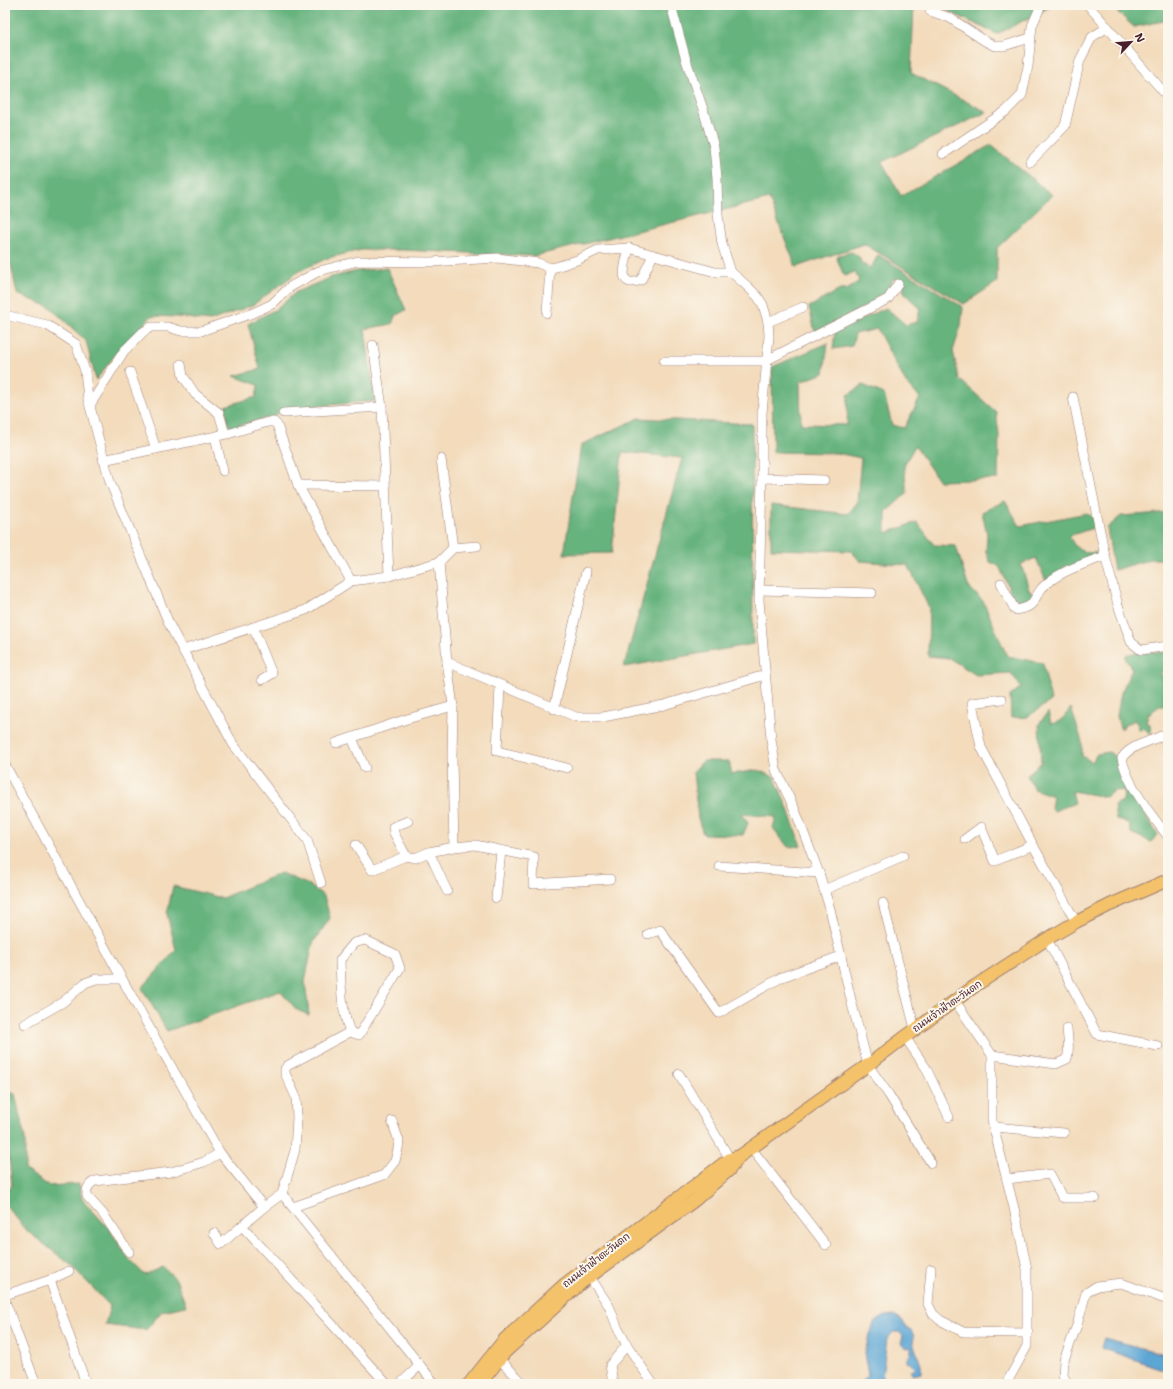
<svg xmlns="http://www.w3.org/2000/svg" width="1173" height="1389" font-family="'Shantell Sans','Playpen Sans Thai',sans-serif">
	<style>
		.forest { fill: #66b37e; stroke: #586954 }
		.water { fill: #5ca6d4; stroke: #536280 }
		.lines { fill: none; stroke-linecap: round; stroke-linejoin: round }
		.minor-casing { stroke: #9e7d74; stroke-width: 10 }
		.major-casing { stroke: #9e7d74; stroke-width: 14 }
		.minor { stroke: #fff; stroke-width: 9 }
		.major { stroke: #f3c26a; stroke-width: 12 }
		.labels { text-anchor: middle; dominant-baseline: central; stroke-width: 4; stroke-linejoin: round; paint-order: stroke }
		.street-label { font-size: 10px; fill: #4a1f2b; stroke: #fbf7ec }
	</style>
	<rect width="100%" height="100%" fill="#fbf7ec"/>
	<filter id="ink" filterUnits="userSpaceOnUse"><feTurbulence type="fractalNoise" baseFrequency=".025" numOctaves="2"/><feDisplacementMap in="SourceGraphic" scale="8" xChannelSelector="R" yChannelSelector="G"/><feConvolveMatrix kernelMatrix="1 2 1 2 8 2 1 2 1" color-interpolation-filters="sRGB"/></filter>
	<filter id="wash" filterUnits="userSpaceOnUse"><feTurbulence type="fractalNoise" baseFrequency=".012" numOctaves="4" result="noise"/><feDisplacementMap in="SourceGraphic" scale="16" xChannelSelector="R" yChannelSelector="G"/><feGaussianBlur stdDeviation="0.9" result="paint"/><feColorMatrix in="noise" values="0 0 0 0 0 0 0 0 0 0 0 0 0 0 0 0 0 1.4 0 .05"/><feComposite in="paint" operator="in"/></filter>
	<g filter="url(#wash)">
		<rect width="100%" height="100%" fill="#f3dbbc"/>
		<!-- forest -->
		<g class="forest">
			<path d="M5,5H914L911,73L987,112L882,162L901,196L991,145L1052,195L997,248V282L964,304L864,244L796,267L769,199L534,256L402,250H361L328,258L299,271L253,305L210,321L178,317L152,316L119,350L96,380L86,341L50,307L17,294L11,265L5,261Z"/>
			<path d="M935,5H1054L997,34Z"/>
			<path d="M1110,5H1168V20L1134,27Z"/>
			<path d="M852,252L859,257L862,264L871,268L878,255L963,307L961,326L953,351L959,379L996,412L999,434L998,479L939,481L915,446L904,465L907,493L886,512V533L917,522L934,545L956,546L968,586L983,601L1007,656L1043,663L1051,701L1027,717L1011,718L1010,696L1021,687L1011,673L976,675L949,658L928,656L929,608L908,565L860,561L851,551L771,549V505L848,514L857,503L861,458L836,453L773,452L772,367L828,343L824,373L800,382L801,424L847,425L848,395L863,385L884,394L892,425L904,428L920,398L906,383L877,329L855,334L852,346L833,349L835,331L886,308L906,325L917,322L920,308L904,293L903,281L894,278L882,298L815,332L809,307L840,290H847L859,281L855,272L844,276L836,256Z"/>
			<path d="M387,268L406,310L395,316L392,324L365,329L375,401L282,409L275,416L229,428L225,406L256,397L258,385L234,376L260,369L248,324L278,308L296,292L332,277L358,271Z"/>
			<path d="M639,418L752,424L753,644L624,667L682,458L622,452L612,553L564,554L581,445Z"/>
			<path d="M1005,501L1020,526L1087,513L1095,520L1096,527L1069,536C1076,550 1083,555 1099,552L1098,556L1070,568L1067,565L1057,574L1046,581L1036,558L1021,564L1029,590L1033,594L1025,606L1021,600L1013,598L1005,579L999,566L990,562L986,552L987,534L982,512Z"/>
			<path d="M1168,512V531H1165L1168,536V559H1151L1114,570L1107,528L1121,516L1148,514Z"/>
			<path d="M1150,652H1166V669L1159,675L1167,676L1168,679V705C1159,703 1155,711 1148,714L1146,723L1150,724L1151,735L1144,728L1140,730L1135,720L1123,726V728H1120L1117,716L1121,693L1132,669L1126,660V655L1133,653Z"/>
			<path d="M1071,708L1082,742V756L1092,762L1097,754L1109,752L1118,759L1120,770L1140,807L1158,835L1151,842L1131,833L1129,823L1116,820L1114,805L1123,801L1124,790L1113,791L1106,797L1072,791L1075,803L1054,811L1051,808L1053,796L1034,789L1027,775L1041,762L1039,724L1048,712L1051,724L1061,721Z"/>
			<path d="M703,761H729L732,774L758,770L774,777L785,801L801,846L788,847L773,828L776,817L742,814L748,823L743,835L703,834L698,818L693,772Z"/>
			<path d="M281,873L309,885L324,896L330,918L313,943L305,981L309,1015L297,1010L280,991L167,1031L142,988L176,950L167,914L173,886L222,898Z"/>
			<path d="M5,1089L15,1094L25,1139V1170L49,1186L79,1184L82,1199L110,1230L129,1259L145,1275L163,1267L176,1279L186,1306L162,1311L146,1330L105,1325L110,1306L71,1265L26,1230L5,1204V1194L12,1185L8,1150L5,1142Z"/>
		</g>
		<!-- water -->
		<g class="water">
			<path d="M894,1315L902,1320L906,1327L911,1330L914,1336L913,1342L921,1365V1373L914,1375L910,1372L916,1368L912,1364L907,1362V1358L911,1354V1347L907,1348L901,1343L903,1336L899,1332H893L887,1339L882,1378L878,1381L877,1383L878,1384H859L868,1375L864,1353L874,1323L885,1316Z"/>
			<path d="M1104,1338L1168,1355V1371L1101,1348Z"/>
		</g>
	</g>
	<g filter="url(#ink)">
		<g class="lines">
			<defs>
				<g id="minor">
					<path d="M671,5L686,60L703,109L714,147L717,178L718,215L722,244L731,272L747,286L758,297L763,305L768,322L769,336L762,413V478L759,600L771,739L776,770L795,810L819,873L830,909L852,1004L868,1065L889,1095L931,1163"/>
					<path d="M1088,5L1168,97"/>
					<path d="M930,11L950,18L985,41L995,46H1004L1030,38"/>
					<path d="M943,154L1006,111L1022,95L1028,66L1032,26L1041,5"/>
					<path d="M1030,162L1065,126L1080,60L1092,37L1108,27"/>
					<path d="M629,248C626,262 615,290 641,280L653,255"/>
					<path d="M547,313L550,268"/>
					<path d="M5,315L47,325L76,344L85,371L88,399L110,482L170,626L233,744L307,840L321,883"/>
					<path d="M768,322L803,307"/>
					<path d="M373,345L382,407L389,576L439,562L447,662L453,706L452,758L454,847"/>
					<path d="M664,361H765L888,299L898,284"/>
					<path d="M181,364L183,376L195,394L219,413L225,434"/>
					<path d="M130,372L156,449"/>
					<path d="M1073,397L1105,556L1118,605L1131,642L1141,650L1168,646"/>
					<path d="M90,405L124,351L143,332L151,327H168L181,331H201L253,313L272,304L290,287L319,271L358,261L430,262L497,258L538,263L550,268L556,267L577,260L598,250L629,248L715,272H731"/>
					<path d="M283,413L382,407"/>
					<path d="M215,437L223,471"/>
					<path d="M103,460L231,433L268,422H274L277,425L298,485L351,581L389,576"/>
					<path d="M762,478L824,480"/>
					<path d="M298,485L385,486"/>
					<path d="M453,548L477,546"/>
					<path d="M439,562L453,548L441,459"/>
					<path d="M1001,583L1015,610C1037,607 1031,601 1042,588C1058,571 1085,564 1105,556"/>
					<path d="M760,590L872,593"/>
					<path d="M253,627L272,674L262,680"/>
					<path d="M183,650L306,610L351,581"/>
					<path d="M447,662L576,717H603L664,705L765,675"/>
					<path d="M500,686L497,751L567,768"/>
					<path d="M1002,699L972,703L981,747L1033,845L1076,922"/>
					<path d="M554,709L586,572"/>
					<path d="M1163,735C1150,742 1130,745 1122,758C1126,782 1152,817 1168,836"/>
					<path d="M352,738L365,768"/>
					<path d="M336,743L407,719L453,706"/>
					<path d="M5,765L122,979L220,1153L264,1207"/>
					<path d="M965,839L981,827L995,861L1033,845"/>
					<path d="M356,845L372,870L406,856L415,858L429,852L454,847L475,845L534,857L533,884L610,879"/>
					<path d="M429,852L447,891"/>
					<path d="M406,856L394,833L393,827L408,821"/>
					<path d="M719,866L819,873"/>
					<path d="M824,890L903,856"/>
					<path d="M496,898L501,851"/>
					<path d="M883,903L915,1029"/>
					<path d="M648,934L660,930L719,1013L782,977L841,956"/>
					<path d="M1047,939L1097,1034L1158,1046"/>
					<path d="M365,940L395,954L400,968L359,1035L350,1032C341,1009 341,985 340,960L354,943Z"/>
					<path d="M955,1001L992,1055V1121L1014,1208L1027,1269V1346L1006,1384"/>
					<path d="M25,1024L63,1002L85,983L96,979H122"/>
					<path d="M905,1037L926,1068L949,1117"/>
					<path d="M992,1055L1056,1064L1067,1059C1070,1049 1068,1040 1067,1029"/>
					<path d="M679,1074L730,1159"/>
					<path d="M994,1127L1064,1133"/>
					<path d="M751,1148L826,1245"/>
					<path d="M1007,1179L1050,1174L1062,1197L1064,1198H1095"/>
					<path d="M282,1194L435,1384"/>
					<path d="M293,1207L384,1175L395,1161L398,1149L399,1141L392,1121"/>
					<path d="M242,1226L387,1384"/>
					<path d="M214,1233L221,1244L264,1207L282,1194L295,1150L297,1118L296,1097L285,1073V1069L287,1066L350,1032"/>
					<path d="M129,1252L103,1214L87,1196C86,1188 89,1184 95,1181L171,1172L204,1162L220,1153"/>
					<path d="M931,1269L928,1304L933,1314L940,1320L963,1332L1028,1333"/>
					<path d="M590,1277L609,1306L618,1329L627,1345L653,1384"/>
					<path d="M50,1280L69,1271"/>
					<path d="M5,1295L50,1280L86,1384"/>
					<path d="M5,1301L36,1384"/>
					<path d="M499,1359L524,1384"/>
					<path d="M400,1384L420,1365"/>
					<path d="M613,1384L610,1365L627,1345"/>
					<path d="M1068,1384L1063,1376L1064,1360L1077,1325L1086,1293L1097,1286L1121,1283L1168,1300"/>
				</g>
				<g id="major">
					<path d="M469,1384L504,1340L565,1284L724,1163L730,1159L740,1156L868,1065L905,1037L975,986L1047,939L1076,922L1110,905L1168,880"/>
					<path d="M480,1384L505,1352L581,1283L695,1200L729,1170L737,1160"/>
				</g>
			</defs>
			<!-- minor casing -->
			<use href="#minor" class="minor-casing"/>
			<!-- major casing -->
			<use href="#major" class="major-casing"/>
			<!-- minor -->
			<use href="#minor" class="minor"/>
			<!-- major -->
			<use href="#major" class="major"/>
		</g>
	</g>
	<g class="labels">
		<!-- street labels -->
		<g class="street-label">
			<text transform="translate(947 1006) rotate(-35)">ถนนเจ้าฟ้าตะวันตก</text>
			<text transform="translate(596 1260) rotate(-38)">ถนนเจ้าฟ้าตะวันตก</text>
		</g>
	</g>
	<!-- margin -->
	<rect width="1173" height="1389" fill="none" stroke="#fbf7ec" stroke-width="20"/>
	<!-- north arrow -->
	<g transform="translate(1131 42) rotate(64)" stroke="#fbf7ec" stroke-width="3" paint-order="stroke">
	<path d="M0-3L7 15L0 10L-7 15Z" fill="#4a1f2b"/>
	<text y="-6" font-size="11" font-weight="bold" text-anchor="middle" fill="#4a1f2b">N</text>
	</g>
</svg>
